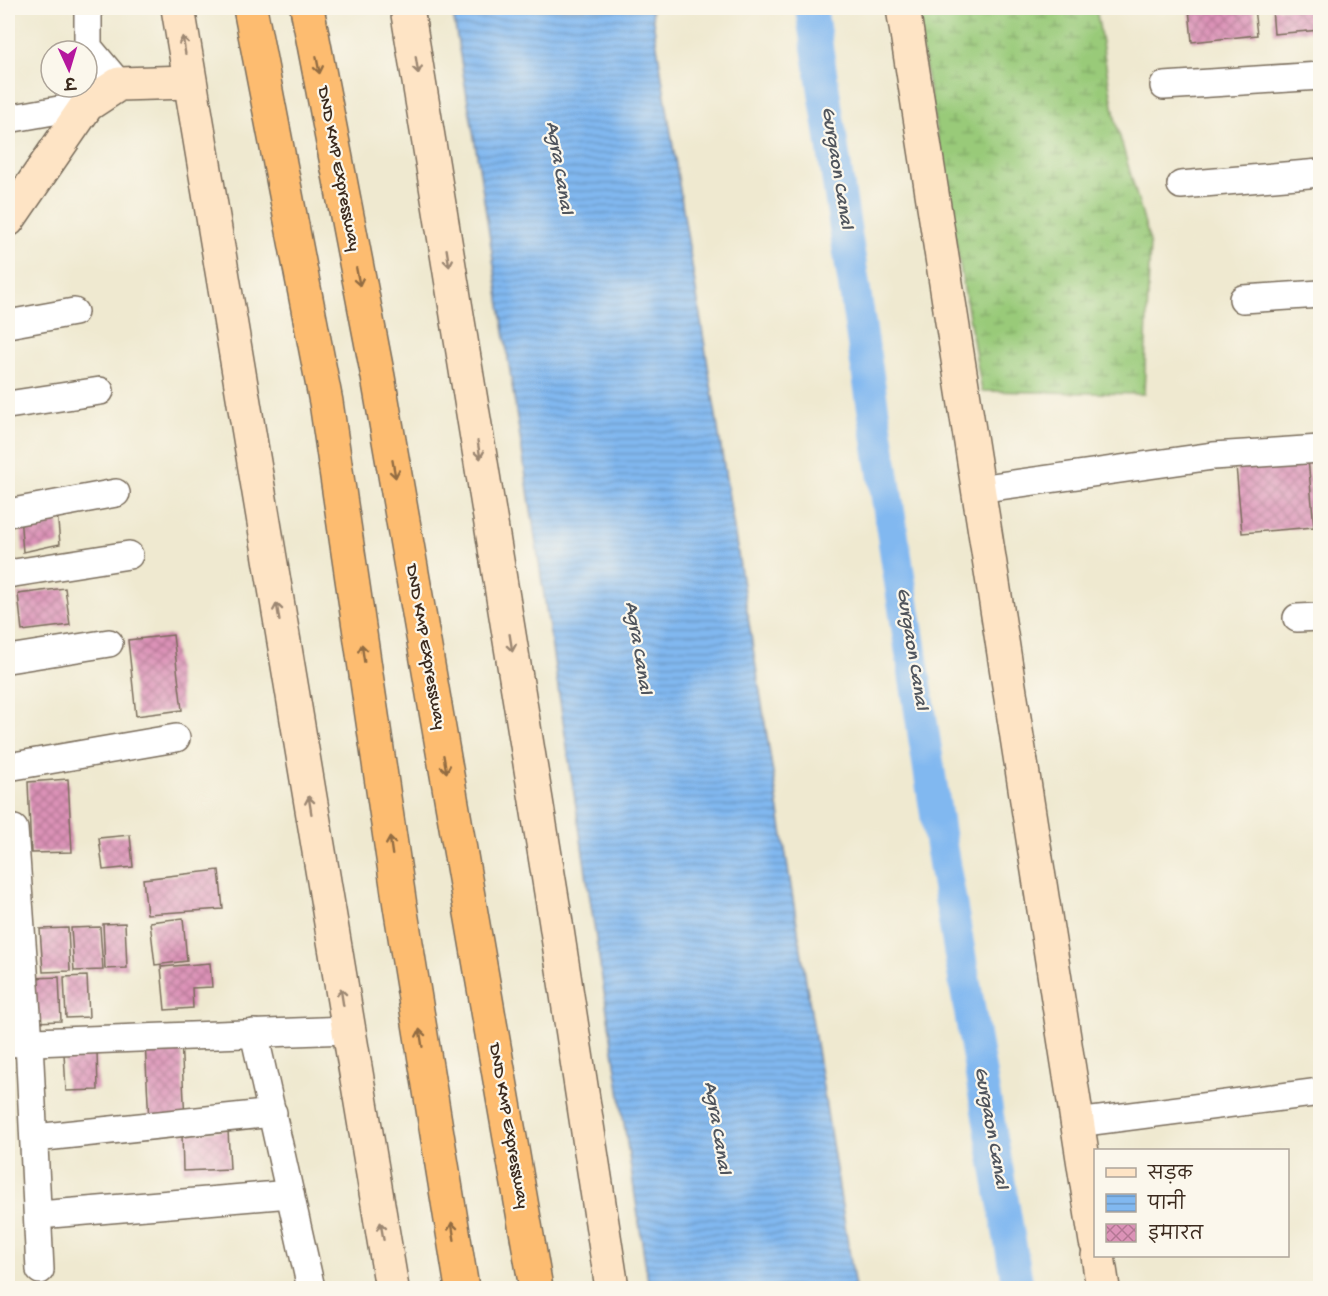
<svg xmlns="http://www.w3.org/2000/svg" width="1328" height="1296" font-family="'Gochi Hand','Playpen Sans Deva',sans-serif">
	<style>
		.wetland { fill: url(#wetland-marsh); stroke: #6a7a4c; stroke-width: 1.5 }
		.water { fill: url(#water-rules); stroke: #5e7187; stroke-width: 1.5 }
		.lines { fill: none; stroke-linecap: round; stroke-linejoin: round }
		.canal { stroke: #81b8f0; stroke-width: 32 }
		.building { fill: url(#building-cross-hatch) }
		.street-casing { stroke: #7a6d5c; stroke-width: 30 }
		.secondary-casing { stroke: #7a6d5c; stroke-width: 36 }
		.highway-casing { stroke: #7a6d5c; stroke-width: 36 }
		.street { stroke: #fff; stroke-width: 27 }
		.secondary { stroke: #fee4c5; stroke-width: 33 }
		.highway { stroke: #fdbc6f; stroke-width: 33 }
		.oneway { stroke: #9c8772 }
		.oneway2 { stroke: #926c42 }
		.labels { text-anchor: middle; dominant-baseline: central; stroke-width: 4.5; stroke-linejoin: round; paint-order: stroke }
		.street-label { font-size: 18px; fill: #3b2a1e; stroke: #fbf7ec }
		.water-label { font-size: 20px; font-style: italic; fill: #50555d; stroke: #fbf7ec }
	</style>
	<defs>
		<pattern id="wetland-marsh" width="20" height="14" patternUnits="userSpaceOnUse" patternTransform="scale(1.5)"><rect width="20" height="14" fill="#99ca79"/><path d="M1 5h8M5 5V1M11 12h8M15 12V8" fill="none" stroke="#7ea463"/></pattern>
		<pattern id="water-rules" width="6" height="5" patternUnits="userSpaceOnUse" patternTransform="scale(1.5)"><rect width="6" height="5" fill="#81b8f0"/><path d="M0 2.5h6" fill="none" stroke="#6b96c2"/></pattern>
		<pattern id="building-cross-hatch" width="8" height="8" patternUnits="userSpaceOnUse" patternTransform="scale(1.5)"><rect width="8" height="8" fill="#db92b7"/><path d="M0 0l8 8M0 8l8-8" fill="none" stroke="#b37794"/></pattern>
	</defs>
	<rect width="100%" height="100%" fill="#fbf7ec"/>
	<filter id="ink" filterUnits="userSpaceOnUse"><feTurbulence type="fractalNoise" baseFrequency=".0167" numOctaves="2"/><feDisplacementMap in="SourceGraphic" scale="12" xChannelSelector="R" yChannelSelector="G"/><feConvolveMatrix kernelMatrix="1 2 1 2 8 2 1 2 1" color-interpolation-filters="sRGB"/></filter>
	<filter id="wash" filterUnits="userSpaceOnUse"><feTurbulence type="fractalNoise" baseFrequency=".008" numOctaves="4" result="noise"/><feDisplacementMap in="SourceGraphic" scale="24" xChannelSelector="R" yChannelSelector="G"/><feGaussianBlur stdDeviation="1.35" result="paint"/><feColorMatrix in="noise" values="0 0 0 0 0 0 0 0 0 0 0 0 0 0 0 0 0 1.4 0 .05"/><feComposite in="paint" operator="in"/></filter>
	<g filter="url(#wash)">
		<rect width="100%" height="100%" fill="#efe9d0"/>
		<!-- wetland -->
		<path class="wetland" d="M912,8H1096L1116,123L1150,242L1144,394L982,391L924,60Z"/>
		<!-- water -->
		<path class="water" d="M452,8H651L855,1288H649L479,167Z"/>
		<g class="lines">
			<!-- canal -->
			<path class="canal" d="M811,8L940,840L1018,1288"/>
		</g>
		<g id="blocks">
			<!-- building -->
			<g class="building">
				<path d="M1189,8H1254L1257,35L1192,42Z"/>
				<path d="M1272,8H1320V30L1274,34Z"/>
				<path d="M1308,459L1314,527L1242,533L1236,466Z"/>
				<path d="M57,511L60,544L23,552L20,516Z"/>
				<path d="M65,588L70,625L22,631L18,594Z"/>
				<path d="M173,635L182,710L136,716L128,640Z"/>
				<path d="M68,779L72,852L31,853L28,782Z"/>
				<path d="M130,835L133,867L103,870L99,838Z"/>
				<path d="M219,870L223,909L147,914L143,879Z"/>
				<path d="M183,918L187,961L155,965L150,922Z"/>
				<path d="M125,923L127,968L105,969L103,924Z"/>
				<path d="M100,927L103,970L74,971L71,928Z"/>
				<path d="M68,928L70,971L43,972L40,929Z"/>
				<path d="M210,963L212,987L192,988L193,1008L165,1010L161,967Z"/>
				<path d="M11,973L14,1018H8V974Z"/>
				<path d="M87,976L89,1017L66,1018L64,977Z"/>
				<path d="M59,977L61,1021L35,1022L33,978Z"/>
				<path d="M181,1039L185,1121L149,1123L145,1041Z"/>
				<path d="M97,1051L98,1090L66,1091L64,1053Z"/>
				<path d="M228,1130L230,1169L183,1171L182,1133Z"/>
			</g>
		</g>
	</g>
	<g filter="url(#ink)">
		<use href="#blocks" fill-opacity="0" stroke="#7a6d5c" stroke-width="1.5"/>
		<g class="lines">
			<defs>
				<g id="street">
					<path d="M88,8V47L119,84"/>
					<path d="M1164,86L1320,76"/>
					<path d="M8,119L87,105"/>
					<path d="M1181,185L1320,173"/>
					<path d="M1243,299L1320,294"/>
					<path d="M8,324L74,312"/>
					<path d="M8,405L100,391"/>
					<path d="M978,489L1213,456L1320,449"/>
					<path d="M8,513L116,493"/>
					<path d="M8,574L129,555"/>
					<path d="M1297,618L1320,617"/>
					<path d="M8,659L109,643"/>
					<path d="M8,767L176,738"/>
					<path d="M14,829L29,1042L40,1270"/>
					<path d="M254,1033L311,1288"/>
					<path d="M8,1043L348,1030"/>
					<path d="M1077,1123L1320,1092"/>
					<path d="M35,1138L273,1113"/>
					<path d="M39,1215L290,1194"/>
				</g>
				<g id="secondary">
					<path d="M178,8L392,1288"/>
					<path d="M407,8L555,917L612,1288"/>
					<path d="M903,8L1096,1242"/>
					<path d="M8,220L87,105L119,84L190,82"/>
					<path d="M1098,1256L1103,1288"/>
				</g>
				<g id="highway">
					<path d="M250,8L326,402L400,906L462,1288"/>
					<path d="M307,8L378,377L536,1288"/>
				</g>
			</defs>
			<!-- street casing -->
			<use href="#street" class="street-casing"/>
			<!-- secondary casing -->
			<use href="#secondary" class="secondary-casing"/>
			<!-- highway casing -->
			<use href="#highway" class="highway-casing"/>
			<!-- street -->
			<use href="#street" class="street"/>
			<!-- secondary -->
			<use href="#secondary" class="secondary"/>
			<!-- highway -->
			<use href="#highway" class="highway"/>
		</g>
		<!-- one-way arrows -->
		<defs><path id="oneway-shaft" d="M-6 0H5M1.5-3L5.5 0L1.5 3" fill="none" stroke-width="1.6" stroke-linecap="round" stroke-linejoin="round" transform="scale(1.5)"/></defs>
		<g class="oneway">
			<use href="#oneway-shaft" transform="translate(184 45) rotate(-99)"/>
			<use href="#oneway-shaft" transform="translate(417 65) rotate(81)"/>
			<use href="#oneway-shaft" transform="translate(448 258) rotate(81)"/>
			<use href="#oneway-shaft" transform="translate(479 450) rotate(81)"/>
			<use href="#oneway-shaft" transform="translate(278 612) rotate(-99)"/>
			<use href="#oneway-shaft" transform="translate(511 643) rotate(81)"/>
			<use href="#oneway-shaft" transform="translate(310 805) rotate(-99)"/>
			<use href="#oneway-shaft" transform="translate(342 997) rotate(-99)"/>
			<use href="#oneway-shaft" transform="translate(382 1231) rotate(-100)"/>
		</g>
		<g class="oneway2">
			<use href="#oneway-shaft" transform="translate(318 65) rotate(79)"/>
			<use href="#oneway-shaft" transform="translate(358 277) rotate(79)"/>
			<use href="#oneway-shaft" transform="translate(394 469) rotate(80)"/>
			<use href="#oneway-shaft" transform="translate(363 653) rotate(-98)"/>
			<use href="#oneway-shaft" transform="translate(445 764) rotate(80)"/>
			<use href="#oneway-shaft" transform="translate(391 846) rotate(-98)"/>
			<use href="#oneway-shaft" transform="translate(421 1038) rotate(-99)"/>
			<use href="#oneway-shaft" transform="translate(453 1231) rotate(-99)"/>
		</g>
	</g>
	<g class="labels">
		<!-- street labels -->
		<g class="street-label">
			<text transform="translate(338 169) rotate(79)">DND KMP Expressway</text>
			<text transform="translate(425 647) rotate(80)">DND KMP Expressway</text>
			<text transform="translate(508 1126) rotate(80)">DND KMP Expressway</text>
		</g>
		<!-- water labels -->
		<g class="water-label">
			<text transform="translate(558 168) rotate(81)">Agra Canal</text>
			<text transform="translate(836 168) rotate(81)">Gurgaon Canal</text>
			<text transform="translate(637 648) rotate(81)">Agra Canal</text>
			<text transform="translate(911 649) rotate(81)">Gurgaon Canal</text>
			<text transform="translate(716 1128) rotate(81)">Agra Canal</text>
			<text transform="translate(990 1128) rotate(80)">Gurgaon Canal</text>
		</g>
	</g>
	<!-- margin -->
	<rect width="1328" height="1296" fill="none" stroke="#fbf7ec" stroke-width="30"/>
	<!-- legend -->
	<rect x="1094" y="1149" width="195" height="108" fill="#fbf7ec" stroke="#aea59a" stroke-width="1.5"/>
	<rect x="1106" y="1168" width="30" height="9" fill="#fee4c5" stroke="#aea59a" stroke-width="1.5"/>
	<text x="1148" y="1179" font-size="18" fill="#3b2a1e">सड़क</text>
	<rect x="1106" y="1194" width="30" height="18" fill="url(#water-rules)" stroke="#aea59a" stroke-width="1.5"/>
	<text x="1148" y="1209" font-size="18" fill="#3b2a1e">पानी</text>
	<rect x="1106" y="1224" width="30" height="18" fill="url(#building-cross-hatch)" stroke="#aea59a" stroke-width="1.5"/>
	<text x="1148" y="1239" font-size="18" fill="#3b2a1e">इमारत</text>
	<!-- north arrow -->
	<g transform="translate(69 69) rotate(176)"><circle r="28" fill="#fbf7ec" stroke="#aea59a" stroke-width="1.5"/>
	<path d="M0-4.5L10 22L0 15L-10 22Z" fill="#b5179e"/>
	<text y="-9" font-size="16" font-weight="bold" text-anchor="middle" fill="#3b2a1e">उ</text>
	</g>
</svg>
